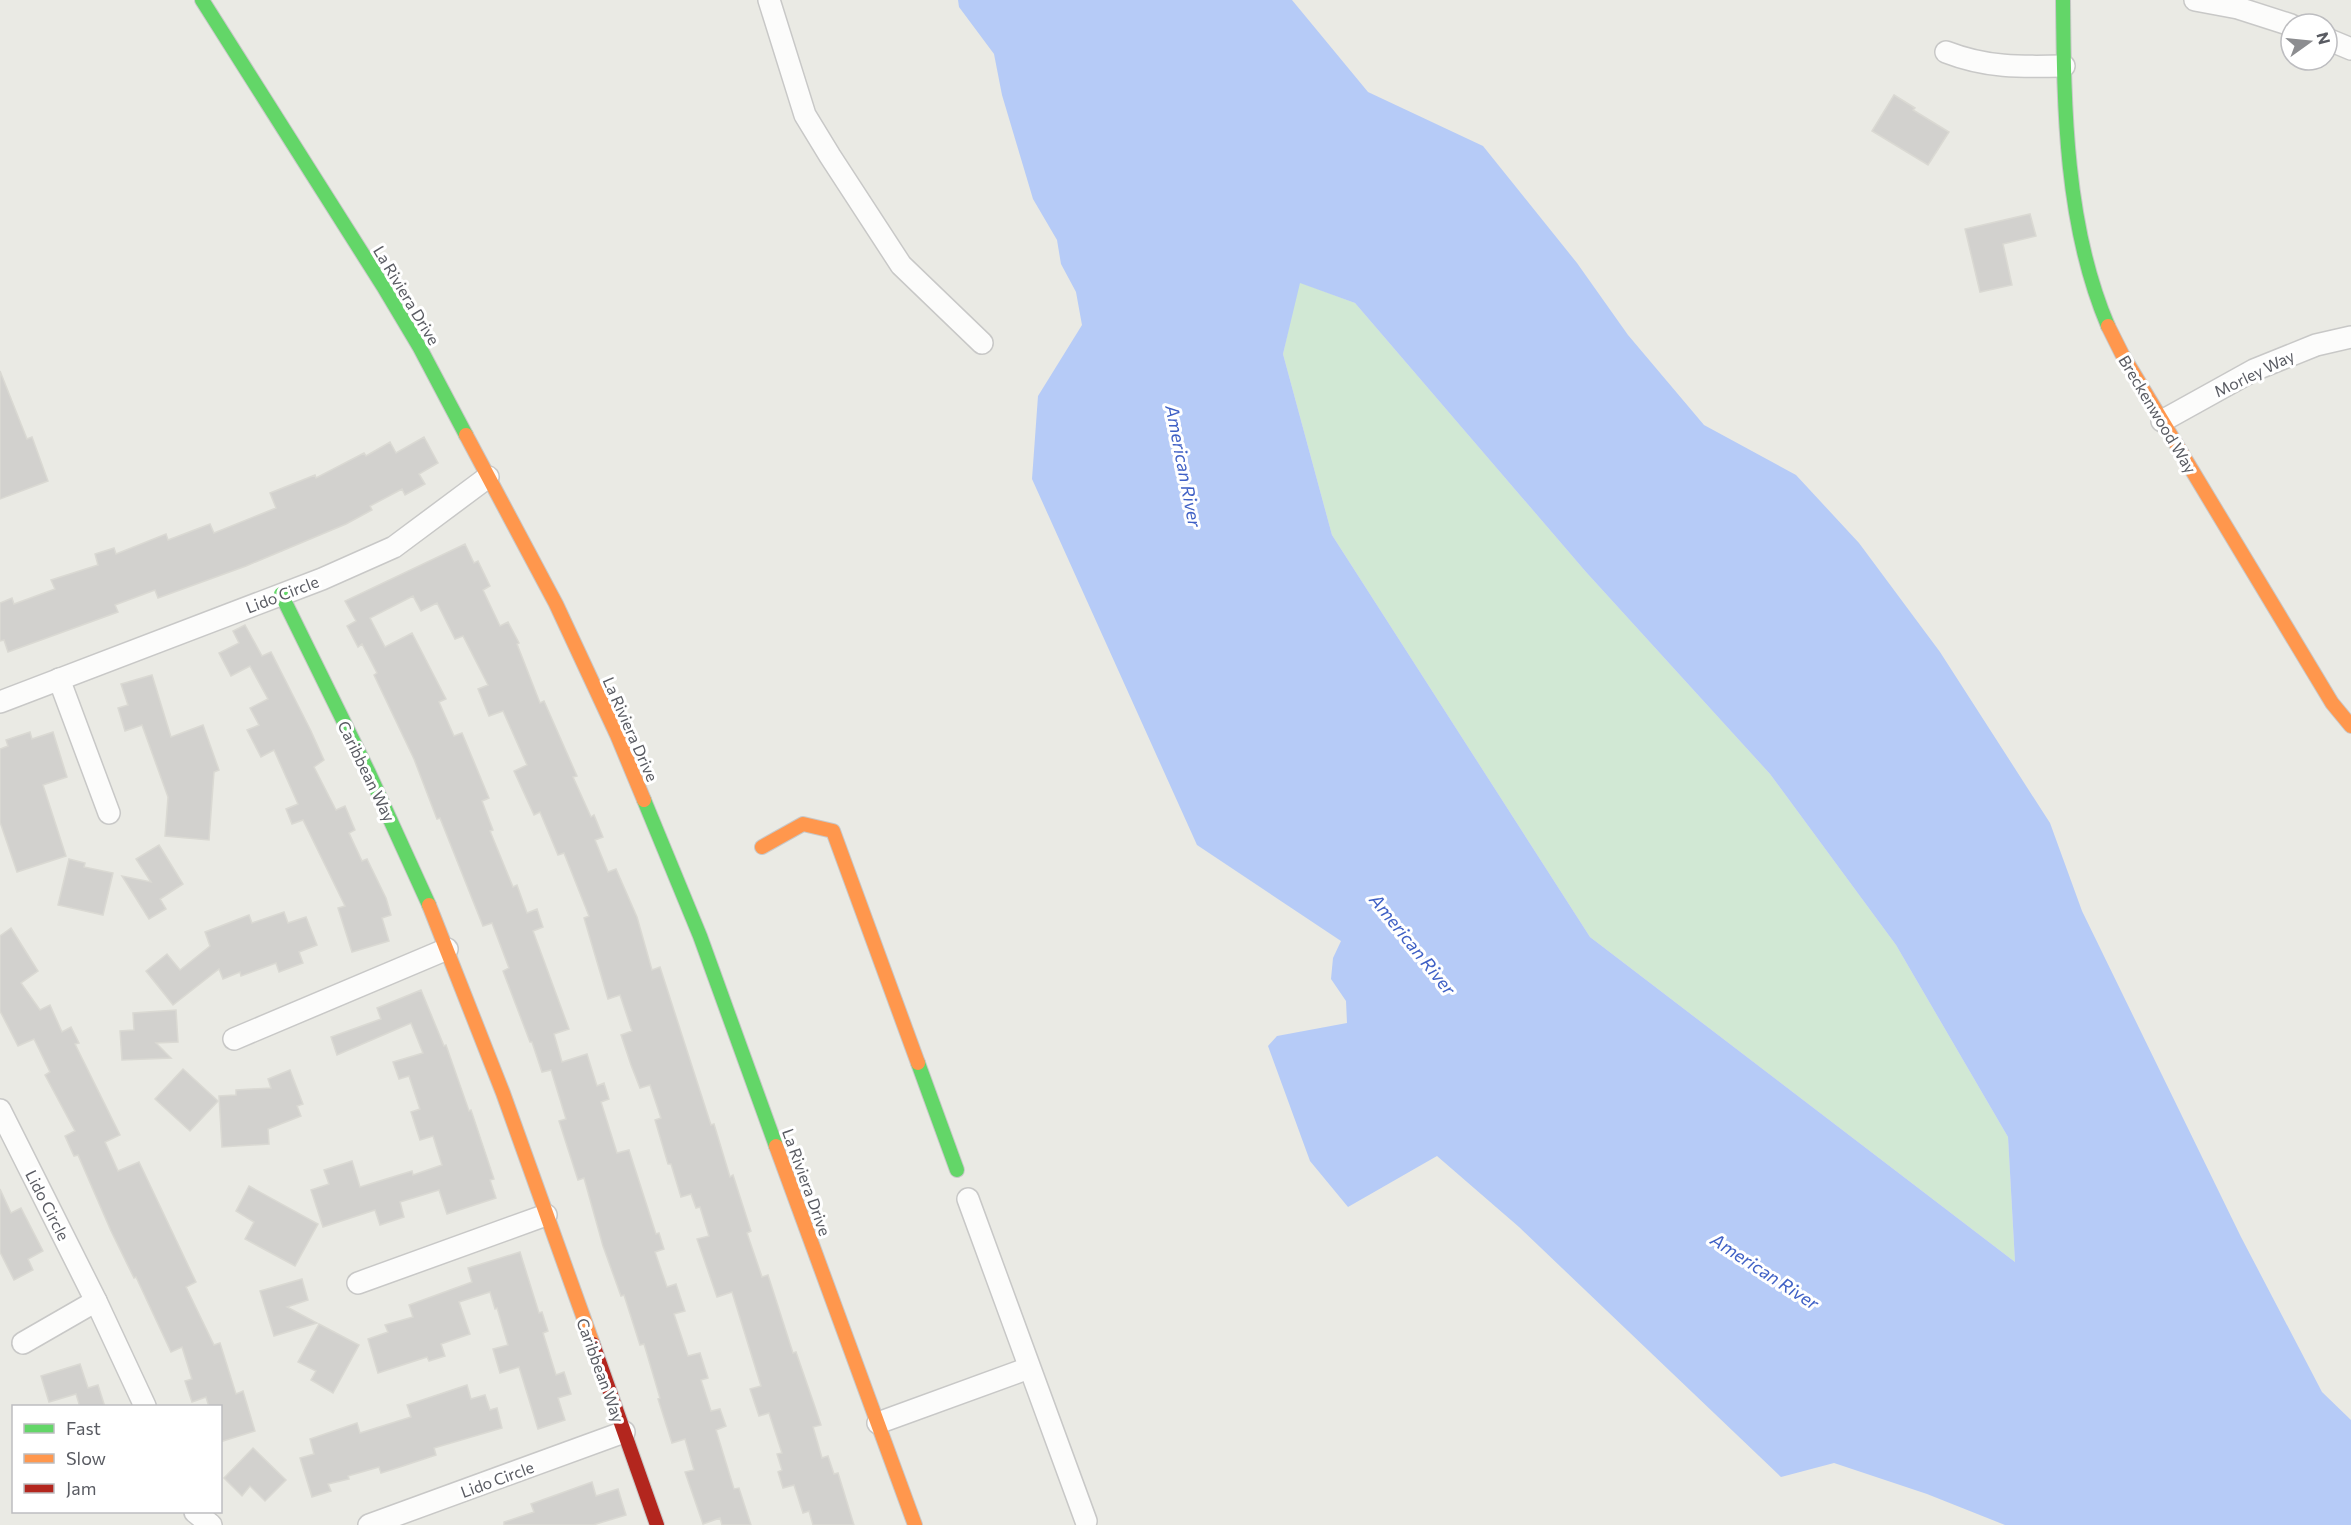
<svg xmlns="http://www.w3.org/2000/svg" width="2351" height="1525" font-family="Commissioner,sans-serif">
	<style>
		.green { fill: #d1e8d4 }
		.water { fill: #b6cbf7; fill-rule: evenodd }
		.building { fill: #d2d1ce; stroke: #dad9d3; stroke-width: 1.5 }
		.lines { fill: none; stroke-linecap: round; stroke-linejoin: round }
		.street-casing { stroke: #c8c8c7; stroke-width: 24 }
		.fast-casing { stroke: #c8c8c8; stroke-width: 16 }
		.slow-casing { stroke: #c8c8c8; stroke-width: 16 }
		.jam-casing { stroke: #c8c8c8; stroke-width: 16 }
		.street { stroke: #fcfcfb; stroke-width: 21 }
		.fast { stroke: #63d668; stroke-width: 14 }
		.slow { stroke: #ff974d; stroke-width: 14 }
		.jam { stroke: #b3261e; stroke-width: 14 }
		.labels { text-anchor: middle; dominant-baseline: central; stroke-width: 6; stroke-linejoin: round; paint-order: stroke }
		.street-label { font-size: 16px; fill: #595b62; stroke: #fff }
		.water-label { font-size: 18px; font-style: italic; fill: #3f60c5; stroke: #fff }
	</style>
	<rect width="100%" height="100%" fill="#eaeae4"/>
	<!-- green -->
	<path class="green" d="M1299,282L1355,303L1586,572L1770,774L1896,945L2008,1137L2015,1262L1590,937L1332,535L1283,354Z"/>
	<!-- water -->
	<path class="water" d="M958,0H1292L1368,92L1483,146L1577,263L1628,335L1704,425L1796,475L1859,543L1940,652L2050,823L2082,911L2241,1237L2322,1392L2351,1420V1525H2005L1927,1494L1834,1463L1781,1477L1519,1227L1437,1156L1348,1207L1310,1161L1268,1046L1277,1036L1347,1023L1346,1001L1331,979L1333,958L1341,941L1197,845L1032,479L1038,396L1082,325L1076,292L1061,264L1057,240L1033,199L1002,95L994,54L959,7ZM1300,283L1355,303L1586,572L1770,774L1896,945L2008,1137L2015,1262L1590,937L1332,535L1283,354Z"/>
	<!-- building -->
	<g class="building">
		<path d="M1894,95L1915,108L1913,110L1949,132L1928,165L1872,131Z"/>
		<path d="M2030,214L2036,236L2003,244L2012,285L1980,292L1965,229Z"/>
		<path d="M0,371L27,439L32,437L48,481L0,499Z"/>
		<path d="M424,437L438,463L419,474L425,484L405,495L402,489L370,506L372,510L346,524L246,566L158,598L155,590L115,605L118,612L8,652L4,640L0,641V603L12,598L14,604L55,589L51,580L98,565L95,554L114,548L116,554L166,534L168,540L210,524L214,533L276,508L270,493L315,475L316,478L364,453L366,456L390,442L396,453Z"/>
		<path d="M465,544L474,563L478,561L490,586L483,590L500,626L508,622L519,643L517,644L540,703L544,701L577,776L573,777L591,817L594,815L603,837L595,840L608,872L616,869L637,917L652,970L660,967L711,1125L714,1124L730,1177L733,1175L751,1231L747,1233L762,1277L768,1275L793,1353L796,1352L814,1404L821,1425L813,1427L822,1458L828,1456L834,1474L838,1473L854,1525H813L809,1511L803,1513L794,1485L783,1488L778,1472L782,1470L777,1454L782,1453L769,1413L759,1416L750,1389L761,1386L732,1292L717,1297L697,1239L709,1236L700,1207L696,1208L691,1194L681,1197L671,1164H668L655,1120L661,1118L650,1085L640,1088L631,1065L621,1035L632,1031L620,995L608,999L584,918L589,916L564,853L558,855L540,812L534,815L514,771L527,765L503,711L489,716L478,689L488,685L463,636L455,639L437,603L421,611L413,596L370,618L385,647L412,633L446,699L439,702L454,736L462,733L489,798L482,801L493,830L490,831L513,887L517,885L527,913L537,909L543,927L533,931L569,1029L554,1034L562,1062L587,1054L597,1086L604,1083L609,1099L601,1102L617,1153L629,1150L656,1234L659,1233L664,1249L655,1252L667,1287L676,1284L685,1311L674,1314L688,1356L700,1353L708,1378L701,1380L711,1411L720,1409L726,1426L716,1430L734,1489L739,1488L751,1525H722L720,1518L703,1524L685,1472L694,1470L685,1439L672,1443L658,1399L660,1398L644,1344L640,1345L624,1295L621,1296L603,1246L584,1178L578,1180L567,1146L559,1121L566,1119L551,1070L542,1072L532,1042H530L503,971L509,968L492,923L483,926L440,818L437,819L414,759L374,675L377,673L362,644L358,647L347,626L356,621L345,601Z"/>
		<path d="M245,625L262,656L271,652L311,731L324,760L314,767L336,810L345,806L355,830L349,833L362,861L367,859L386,898L391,915L382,918L389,941L352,952L338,908L345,906L303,820L292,824L286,809L298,804L274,750L261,757L247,730L259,725L250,708L268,699L250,666L231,676L219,653L239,643L233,631Z"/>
		<path d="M152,675L171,737L203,725L219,770L214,772L209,840L165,836L168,797L142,725L125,731L118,708L128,705L121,684Z"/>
		<path d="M30,732L32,739L53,732L67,777L43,785L66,856L17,872L0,822V749L8,746L6,740Z"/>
		<path d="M159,845L183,884L160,899L166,909L149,919L122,876L151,882L136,859Z"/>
		<path d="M69,859L85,863L84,867L113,873L103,915L58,905Z"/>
		<path d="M284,912L288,923L306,917L317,945L299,952L303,963L279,972L276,963L241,976L240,972L223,979L219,969L173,1005L146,971L167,954L180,970L210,946L205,932L249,915L252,923Z"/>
		<path d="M11,928L38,971L21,983L40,1010L50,1005L62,1032L71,1027L79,1043L75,1044L120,1135L105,1142L118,1171L139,1162L196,1282L186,1287L214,1345L220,1343L236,1394L243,1391L255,1431L220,1442V1407H209L206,1397L192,1402L185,1381L192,1379L182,1347L171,1352L136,1277L134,1278L111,1231L78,1155L74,1156L65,1136L75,1131L45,1075L50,1072L34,1039L18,1046L0,1011V936Z"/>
		<path d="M421,990L444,1046L446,1045L469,1111L471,1110L494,1179L490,1180L496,1198L447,1214L439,1190L400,1202L404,1217L380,1225L375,1210L323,1227L311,1190L329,1184L324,1170L352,1161L360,1187L412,1171L413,1175L442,1165L433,1136L420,1140L411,1112L420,1109L409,1076L399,1079L393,1062L423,1053L411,1023L337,1055L331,1037L381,1019L377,1008Z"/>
		<path d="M176,1010L178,1042L156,1043L171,1058L122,1060L120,1031L134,1030L133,1013Z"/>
		<path d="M183,1069L218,1101L190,1131L155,1099Z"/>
		<path d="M290,1070L303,1104L297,1106L301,1116L268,1129L269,1144L222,1147L219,1096L236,1095V1090L271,1088L268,1079Z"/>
		<path d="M249,1186L318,1224L295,1266L245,1239L254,1222L236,1211Z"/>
		<path d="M0,1189L11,1213L21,1208L43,1251L28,1259L33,1270L14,1280L0,1252Z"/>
		<path d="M520,1252L539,1313L542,1312L548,1331L543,1333L556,1375L564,1372L571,1394L558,1398L565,1420L538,1429L519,1367L500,1373L493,1349L508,1345L497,1308L495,1309L490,1292L459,1302L470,1334L441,1344L445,1356L429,1361L427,1357L378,1373L368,1339L388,1332L385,1325L413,1317L409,1305L472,1282L468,1268Z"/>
		<path d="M302,1279L308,1300L287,1307L317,1323L274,1336L260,1291Z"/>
		<path d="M319,1324L359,1345L333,1393L311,1380L316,1371L298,1362Z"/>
		<path d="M80,1364L88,1388L98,1385L105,1407H80L76,1394L49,1402L41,1376Z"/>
		<path d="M467,1385L471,1399L485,1395L490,1410L497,1408L502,1428L434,1448L436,1455L403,1466L381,1473L379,1467L348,1476L349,1479L328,1484L331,1491L312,1497L300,1458L314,1454L310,1439L357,1423L360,1433L411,1417L407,1405Z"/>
		<path d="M253,1448L286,1480L265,1501L250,1486L242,1496L224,1478Z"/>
		<path d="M592,1482L596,1496L618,1489L626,1515L593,1525H504V1522L534,1512L531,1504Z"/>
	</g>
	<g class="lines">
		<defs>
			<g id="street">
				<path d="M769,0L805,115L830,156L901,265L982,343"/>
				<path d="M2195,0L2238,8L2291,25"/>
				<path d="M2327,39L2351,49"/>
				<path d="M1946,52C1987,68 2021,67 2064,66"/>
				<path d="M2162,421L2254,370L2316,345L2351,337"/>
				<path d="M59,679L109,813"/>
				<path d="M0,702L322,579L394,547L488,477"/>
				<path d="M234,1039L447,949"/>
				<path d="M0,1110L96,1301L145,1406"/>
				<path d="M968,1199L1086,1521"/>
				<path d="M358,1283L546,1215"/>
				<path d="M23,1343L96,1301"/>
				<path d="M878,1423L1029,1368"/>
				<path d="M195,1512L211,1525"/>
				<path d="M369,1525L624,1432"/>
			</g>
			<g id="fast">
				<path d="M202,0L383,286L420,348L466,435"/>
				<path d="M2063,0C2064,108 2065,225 2108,326"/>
				<path d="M281,594L368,771L429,905"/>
				<path d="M644,800L700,936L776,1146"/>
				<path d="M918,1063L957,1170"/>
			</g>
			<g id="slow">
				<path d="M2108,326L2122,354L2332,703L2351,726"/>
				<path d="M466,435L556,604L617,735L644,800"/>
				<path d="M762,847L803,824L833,831L918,1063"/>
				<path d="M429,905L503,1093L593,1344"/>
				<path d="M776,1146L915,1525"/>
			</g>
			<path id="jam" d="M593,1344L657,1525"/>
		</defs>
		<!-- street casing -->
		<use href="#street" class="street-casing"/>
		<!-- fast casing -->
		<use href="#fast" class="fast-casing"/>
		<!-- slow casing -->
		<use href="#slow" class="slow-casing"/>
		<!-- jam casing -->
		<use href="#jam" class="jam-casing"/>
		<!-- street -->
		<use href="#street" class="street"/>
		<!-- fast -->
		<use href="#fast" class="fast"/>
		<!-- slow -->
		<use href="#slow" class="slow"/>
		<!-- jam -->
		<use href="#jam" class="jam"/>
	</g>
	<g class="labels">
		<!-- street labels -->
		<g class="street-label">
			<text transform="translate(407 295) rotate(59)">La Riviera Drive</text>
			<text transform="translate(2254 373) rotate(-26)">Morley Way</text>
			<text transform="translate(2158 414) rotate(59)">Breckenwood Way</text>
			<text transform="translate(282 594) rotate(-21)">Lido Circle</text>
			<text transform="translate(631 729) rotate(66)">La Riviera Drive</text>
			<text transform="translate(367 771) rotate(64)">Caribbean Way</text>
			<text transform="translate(807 1182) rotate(70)">La Riviera Drive</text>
			<text transform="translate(48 1205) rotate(63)">Lido Circle</text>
			<text transform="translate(601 1370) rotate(70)">Caribbean Way</text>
			<text transform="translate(497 1479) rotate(-20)">Lido Circle</text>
		</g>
		<!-- water labels -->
		<g class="water-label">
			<text transform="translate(1184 466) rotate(79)">American River</text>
			<text transform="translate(1413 944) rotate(51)">American River</text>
			<text transform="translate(1765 1271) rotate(33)">American River</text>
		</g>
	</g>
	<!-- legend -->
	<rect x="12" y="1405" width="210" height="108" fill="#ffffff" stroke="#bdbdc0" stroke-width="1.5"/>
	<rect x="24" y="1424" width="30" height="9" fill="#63d668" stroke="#bdbdc0" stroke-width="1.5"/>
	<text x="66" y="1435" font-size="18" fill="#595b62">Fast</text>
	<rect x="24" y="1454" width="30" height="9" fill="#ff974d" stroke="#bdbdc0" stroke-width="1.5"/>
	<text x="66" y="1465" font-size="18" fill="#595b62">Slow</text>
	<rect x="24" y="1484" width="30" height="9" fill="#b3261e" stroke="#bdbdc0" stroke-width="1.5"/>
	<text x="66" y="1495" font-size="18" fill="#595b62">Jam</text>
	<!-- north arrow -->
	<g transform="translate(2309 42) rotate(75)"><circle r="28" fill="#ffffff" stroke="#bdbdc0" stroke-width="1.5"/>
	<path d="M0-4.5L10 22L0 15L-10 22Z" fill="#8c8d90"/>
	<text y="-9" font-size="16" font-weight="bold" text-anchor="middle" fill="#595b62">N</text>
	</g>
</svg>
